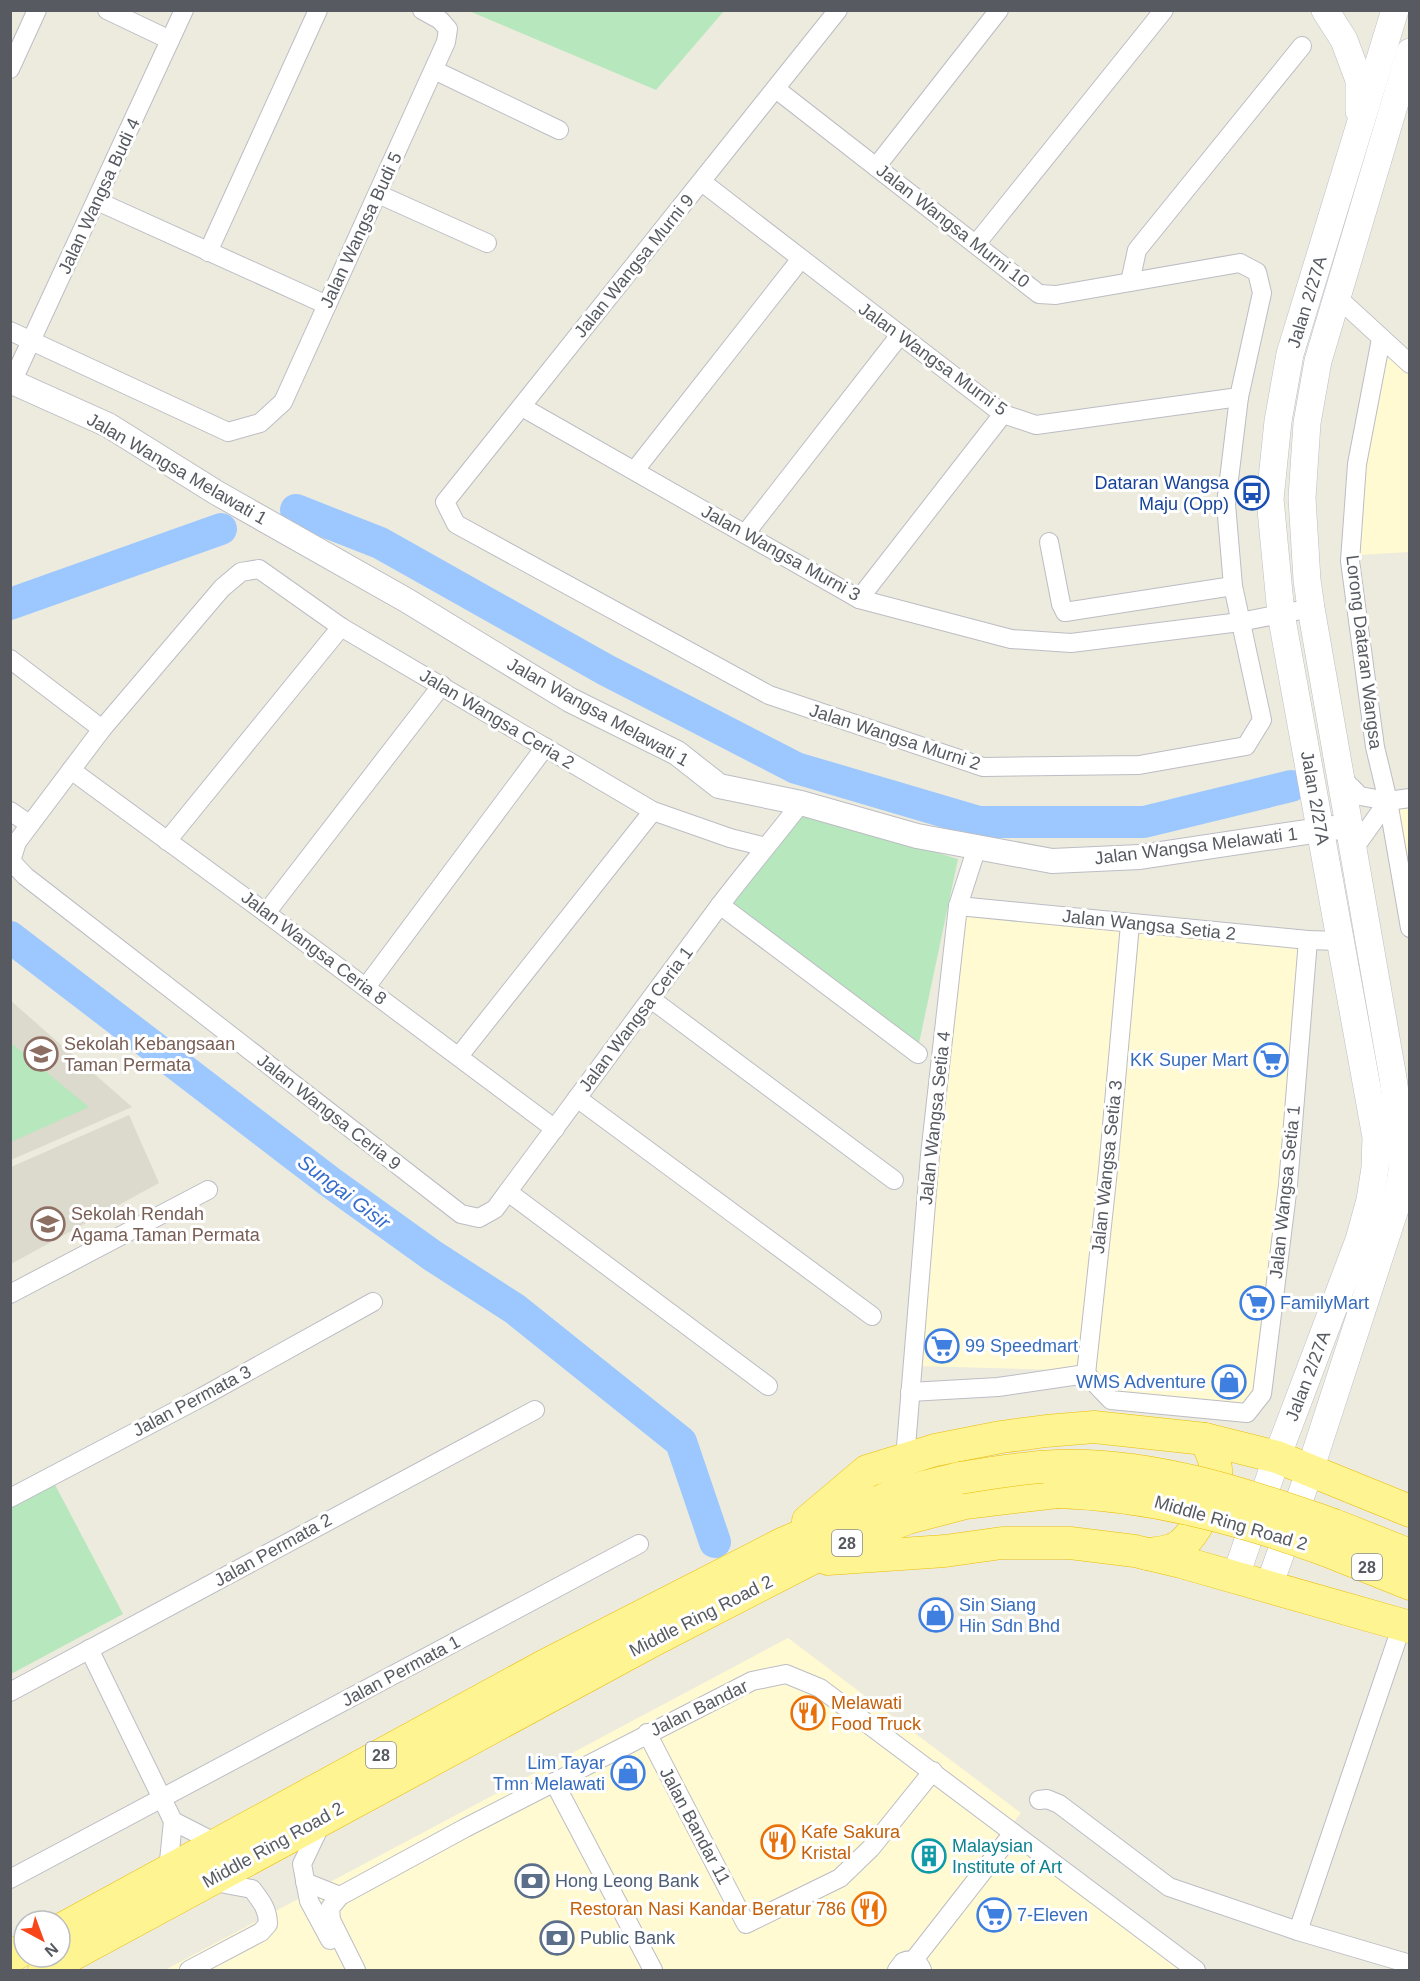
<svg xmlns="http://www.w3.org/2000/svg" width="1420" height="1981" font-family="Arial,sans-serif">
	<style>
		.commercial { fill: #fffad1 }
		.education { fill: #dcdacd }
		.green { fill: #b7e7bd }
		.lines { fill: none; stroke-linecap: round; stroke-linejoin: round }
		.river { stroke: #9cc8ff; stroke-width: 32 }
		.minor-casing { stroke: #bcbdc4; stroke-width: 20 }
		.tertiary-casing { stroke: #bcbdc4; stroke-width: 26 }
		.secondary-casing { stroke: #bbbec6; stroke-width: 28 }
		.trunk-casing { stroke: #ebbd00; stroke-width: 33 }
		.minor { stroke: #fff; stroke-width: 18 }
		.tertiary { stroke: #fff; stroke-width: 24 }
		.secondary { stroke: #fff; stroke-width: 27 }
		.trunk { stroke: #fff492; stroke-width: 32 }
		.trunk-bridge-casing { stroke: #ebbd00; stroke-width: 33; stroke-linecap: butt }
		.trunk-bridge { stroke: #fff492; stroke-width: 32 }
		.labels { text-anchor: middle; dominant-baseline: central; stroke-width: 6; stroke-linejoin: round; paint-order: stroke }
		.shield { fill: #fff; stroke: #898c90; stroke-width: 1.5 }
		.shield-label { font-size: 16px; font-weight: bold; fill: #575b61 }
		.street-label { font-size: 18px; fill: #575b61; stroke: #fff }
		.transit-label { font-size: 18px; fill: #164399; stroke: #fff; text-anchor: end }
		.education-label { font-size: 18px; fill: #785e54; stroke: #fff; text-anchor: start }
		.shop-label { font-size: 18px; fill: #366cbe; stroke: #fff; text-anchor: start }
		.food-label { font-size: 18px; fill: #c56008; stroke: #fff; text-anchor: start }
		.culture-label { font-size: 18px; fill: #0d838f; stroke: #fff; text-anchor: start }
		.service-label { font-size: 18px; fill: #4e5e75; stroke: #fff; text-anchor: start }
		.water-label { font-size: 20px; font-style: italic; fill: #356dcc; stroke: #fff }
	</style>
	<rect width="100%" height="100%" fill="#edebde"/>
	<!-- commercial -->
	<g class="commercial">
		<path d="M1384,350L1409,372V552L1358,555L1363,465Z"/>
		<path d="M1409,805V887L1396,808Z"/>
		<path d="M964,914L1301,946L1279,1197L1255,1392L1244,1406L1114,1394L1092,1371L918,1366L939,1141Z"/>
		<path d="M788,1638L1021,1813L897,1970H165Z"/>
		<path d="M1014,1842L1183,1970H928L923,1958Z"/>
	</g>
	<!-- education -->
	<g class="education">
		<path d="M11,1001L132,1107L11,1160Z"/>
		<path d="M129,1115L159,1183L11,1264V1167Z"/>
	</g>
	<!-- green -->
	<g class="green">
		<path d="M469,11H724L656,90Z"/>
		<path d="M796,810L958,859L918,1048L726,906Z"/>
		<path d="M11,1043L89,1107L11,1142Z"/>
		<path d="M52,1479L123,1614L11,1674V1501Z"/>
	</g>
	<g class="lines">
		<!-- river -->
		<g class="river">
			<path d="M296,510L380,543L606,670L796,768L979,822H1144L1291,786"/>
			<path d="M10,604L221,529"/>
			<path d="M10,937L330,1182L433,1256L515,1309L681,1442L715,1542"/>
		</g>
		<defs>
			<g id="minor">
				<path d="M107,10L170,40"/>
				<path d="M10,69L37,10"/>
				<path d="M434,70L559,130"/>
				<path d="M776,89L1039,294L1056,295L1240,263L1257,272L1262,293L1239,397L1226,504L1233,586L1262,720L1246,746L1139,765L983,767L769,695L456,524L445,502L838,10"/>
				<path d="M876,167L999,10"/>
				<path d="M702,182L1003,414L1036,425L1239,397"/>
				<path d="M378,194L487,243"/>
				<path d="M97,201L327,305"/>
				<path d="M976,244L1164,10"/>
				<path d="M208,252L318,10"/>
				<path d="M1130,282L1137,250L1302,46"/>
				<path d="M1337,297L1410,364"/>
				<path d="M10,331L228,432L260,423L283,402L446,42L448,29L440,20L422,10"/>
				<path d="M1381,339L1357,464L1350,561L1375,747L1388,801L1410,928"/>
				<path d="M12,382L184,10"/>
				<path d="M522,407L859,599L1011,639L1071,643L1240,622L1311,608"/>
				<path d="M635,470L800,260"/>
				<path d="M745,534L900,335"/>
				<path d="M1049,542L1061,604L1065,612L1233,586"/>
				<path d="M859,599L1003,414"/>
				<path d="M10,659L102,729"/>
				<path d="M71,770L266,913L555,1129"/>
				<path d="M1342,778L1360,796L1388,801L1410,798"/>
				<path d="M10,811L29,824"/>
				<path d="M167,841L341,627"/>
				<path d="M766,847L730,838L653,811L341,627L259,569L241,572L222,588L102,729L17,842L11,861L25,876L461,1214L479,1218L495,1209L720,905C746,871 774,838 801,803"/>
				<path d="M1353,850L1388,801"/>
				<path d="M720,905L918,1054"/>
				<path d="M958,906L1308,940L1339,941"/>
				<path d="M266,913L442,685"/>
				<path d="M366,987L545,747"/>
				<path d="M651,999L894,1180"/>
				<path d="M459,1056L653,811"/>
				<path d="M577,1098L872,1316"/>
				<path d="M508,1192L768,1386"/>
				<path d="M10,1294L208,1190"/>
				<path d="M1086,1374L1111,1400L1247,1413L1262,1394L1288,1185L1308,940"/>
				<path d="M1086,1374L1108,1170L1130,924"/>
				<path d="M910,1392L998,1387L1086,1374"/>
				<path d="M905,1459L930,1155L958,906L977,847"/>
				<path d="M10,1498L202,1397L373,1302"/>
				<path d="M89,1649L173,1821"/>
				<path d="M10,1692L535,1410"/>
				<path d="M647,1733L746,1924L840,1878L871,1848L933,1771"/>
				<path d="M554,1782L653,1970"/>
				<path d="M1039,1800L1047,1799L1059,1804L1169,1887L1298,1931L1410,1964"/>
				<path d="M173,1821L218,1844"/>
				<path d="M322,1822L302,1864L309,1901L330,1940"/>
				<path d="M168,1871L173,1821"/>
				<path d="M10,1879L639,1544"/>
				<path d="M305,1882L340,1896"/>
				<path d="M1298,1931L1402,1625"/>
				<path d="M913,1961L1013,1833"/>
				<path d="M189,1970L261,1932L268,1924C268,1909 261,1901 252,1889L209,1881"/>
				<path d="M356,1970L331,1920L330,1908L340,1896L465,1828L752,1681L786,1674L820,1688L1196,1970"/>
				<path d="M897,1970L903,1962C912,1958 919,1962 922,1970"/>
			</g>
			<path id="tertiary" d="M10,381L108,425L217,493L406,600L570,700L677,753L719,786L801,803L917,836L1052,861L1140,857L1340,827"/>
			<g id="secondary">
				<path d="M1325,10L1344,40L1359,80V111"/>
				<path d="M1235,1578L1277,1457L1359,1240L1370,1200L1375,1168L1376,1137L1281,614L1270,499L1278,421L1290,354L1395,10"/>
				<path d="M1269,1586L1310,1470L1395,1209L1402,1171L1400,1129L1393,1078L1311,608L1307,580L1302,498L1307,423L1318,361L1410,52"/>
			</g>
			<g id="trunk">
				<path d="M808,1521L867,1471L935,1450L1001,1437L1046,1431L1094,1427L1205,1439L1277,1457L1410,1511"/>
				<path d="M1334,1525L1410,1555"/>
				<path d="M1325,1550L1410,1584"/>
				<path d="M1147,1554C1158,1553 1173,1552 1182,1544C1196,1533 1213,1497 1216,1479C1218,1465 1211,1450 1205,1439"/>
				<path d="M828,1559L945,1551L1002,1543H1070L1135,1551L1181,1562L1410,1627"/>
				<path d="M60,1930L544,1666L782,1544L899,1493L960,1478"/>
				<path d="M10,1957L24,1949"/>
				<path d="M44,1970L652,1641L809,1560L857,1538L908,1518L965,1503L1057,1492"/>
			</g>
		</defs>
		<!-- minor casing -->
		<use href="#minor" class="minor-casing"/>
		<!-- tertiary casing -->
		<use href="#tertiary" class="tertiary-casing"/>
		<!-- secondary casing -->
		<use href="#secondary" class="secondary-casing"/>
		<!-- trunk casing -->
		<use href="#trunk" class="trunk-casing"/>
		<!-- minor -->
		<use href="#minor" class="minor"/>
		<!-- tertiary -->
		<use href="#tertiary" class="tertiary"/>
		<!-- secondary -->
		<use href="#secondary" class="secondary"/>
		<!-- trunk -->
		<use href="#trunk" class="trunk"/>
		<defs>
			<g id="trunk-bridge">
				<path d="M960,1478C992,1473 1024,1467 1056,1466C1150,1462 1246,1494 1334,1525"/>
				<path d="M1057,1492C1150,1495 1238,1518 1325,1550"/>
			</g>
		</defs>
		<!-- trunk-bridge casing -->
		<use href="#trunk-bridge" class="trunk-bridge-casing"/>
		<!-- trunk-bridge -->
		<use href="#trunk-bridge" class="trunk-bridge"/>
	</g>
	<!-- icons -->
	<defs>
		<symbol id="bus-ring" viewBox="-11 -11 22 22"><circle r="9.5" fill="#fff" stroke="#1a4fb4" stroke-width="1.5"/><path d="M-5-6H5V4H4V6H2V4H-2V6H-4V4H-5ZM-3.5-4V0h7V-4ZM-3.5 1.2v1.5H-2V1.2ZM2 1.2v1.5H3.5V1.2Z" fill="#1a4fb4"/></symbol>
		<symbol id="school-ring" viewBox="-11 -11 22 22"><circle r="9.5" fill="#fff" stroke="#8d6e63" stroke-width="1.5"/><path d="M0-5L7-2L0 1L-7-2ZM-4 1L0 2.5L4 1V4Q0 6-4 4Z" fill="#8d6e63"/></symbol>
		<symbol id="supermarket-ring" viewBox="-11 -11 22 22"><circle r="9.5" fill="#fff" stroke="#3f7fe0" stroke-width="1.5"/><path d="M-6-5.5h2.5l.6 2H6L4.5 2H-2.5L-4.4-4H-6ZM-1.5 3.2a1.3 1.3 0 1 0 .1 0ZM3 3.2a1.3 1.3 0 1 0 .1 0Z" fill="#3f7fe0"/></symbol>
		<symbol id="shop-ring" viewBox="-11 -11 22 22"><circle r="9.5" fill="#fff" stroke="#3f7fe0" stroke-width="1.5"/><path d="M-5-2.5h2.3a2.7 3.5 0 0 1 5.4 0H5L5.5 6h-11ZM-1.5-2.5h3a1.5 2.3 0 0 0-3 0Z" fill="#3f7fe0"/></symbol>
		<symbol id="restaurant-ring" viewBox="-11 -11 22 22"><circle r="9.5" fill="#fff" stroke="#e8710a" stroke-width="1.5"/><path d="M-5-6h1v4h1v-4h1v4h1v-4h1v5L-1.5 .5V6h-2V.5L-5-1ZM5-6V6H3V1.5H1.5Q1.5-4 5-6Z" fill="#e8710a"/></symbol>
		<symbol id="building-ring" viewBox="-11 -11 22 22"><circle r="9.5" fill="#fff" stroke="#0f9aa8" stroke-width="1.5"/><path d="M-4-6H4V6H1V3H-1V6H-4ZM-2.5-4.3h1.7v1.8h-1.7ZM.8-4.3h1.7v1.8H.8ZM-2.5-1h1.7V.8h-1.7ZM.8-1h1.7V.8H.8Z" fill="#0f9aa8"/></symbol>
		<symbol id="bank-ring" viewBox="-11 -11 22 22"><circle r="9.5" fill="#fff" stroke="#5c6f8a" stroke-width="1.5"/><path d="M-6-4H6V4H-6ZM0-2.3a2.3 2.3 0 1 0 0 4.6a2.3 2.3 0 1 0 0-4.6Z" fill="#5c6f8a"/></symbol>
	</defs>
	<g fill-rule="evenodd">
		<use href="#bus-ring" x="1233" y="474" width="38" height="38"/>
		<use href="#school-ring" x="22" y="1035" width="38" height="38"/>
		<use href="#supermarket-ring" x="1252" y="1041" width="38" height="38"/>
		<use href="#school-ring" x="29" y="1205" width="38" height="38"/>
		<use href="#supermarket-ring" x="1238" y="1284" width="38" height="38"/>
		<use href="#supermarket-ring" x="923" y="1327" width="38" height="38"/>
		<use href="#shop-ring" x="1210" y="1363" width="38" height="38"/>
		<use href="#shop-ring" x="917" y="1596" width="38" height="38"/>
		<use href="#restaurant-ring" x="789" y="1694" width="38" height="38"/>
		<use href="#shop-ring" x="609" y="1754" width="38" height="38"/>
		<use href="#restaurant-ring" x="759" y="1823" width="38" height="38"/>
		<use href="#building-ring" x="910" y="1837" width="38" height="38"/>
		<use href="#bank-ring" x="513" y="1862" width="38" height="38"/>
		<use href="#restaurant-ring" x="850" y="1890" width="38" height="38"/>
		<use href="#supermarket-ring" x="975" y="1896" width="38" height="38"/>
		<use href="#bank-ring" x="538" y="1919" width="38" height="38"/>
	</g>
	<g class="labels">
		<!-- shield labels -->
		<g class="shield">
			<rect x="832" y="1530" width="30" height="26" rx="4.5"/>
			<rect x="1352" y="1554" width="30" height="26" rx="4.5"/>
			<rect x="366" y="1742" width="30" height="26" rx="4.5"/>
		</g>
		<g class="shield-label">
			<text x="847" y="1543">28</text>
			<text x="1367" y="1567">28</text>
			<text x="381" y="1755">28</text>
		</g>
		<!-- street labels -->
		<g class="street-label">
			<text transform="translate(99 196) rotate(-65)">Jalan Wangsa Budi 4</text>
			<text transform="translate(953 226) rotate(38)">Jalan Wangsa Murni 10</text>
			<text transform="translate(361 230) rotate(-65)">Jalan Wangsa Budi 5</text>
			<text transform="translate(634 266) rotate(-51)">Jalan Wangsa Murni 9</text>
			<text transform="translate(1307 302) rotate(-73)">Jalan 2/27A</text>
			<text transform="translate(933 359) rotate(36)">Jalan Wangsa Murni 5</text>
			<text transform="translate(177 469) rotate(30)">Jalan Wangsa Melawati 1</text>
			<text transform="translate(781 553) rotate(29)">Jalan Wangsa Murni 3</text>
			<text transform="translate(1364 652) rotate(83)">Lorong Dataran Wangsa</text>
			<text transform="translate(598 712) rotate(29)">Jalan Wangsa Melawati 1</text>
			<text transform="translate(497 719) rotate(31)">Jalan Wangsa Ceria 2</text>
			<text transform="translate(895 737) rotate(18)">Jalan Wangsa Murni 2</text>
			<text transform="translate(1315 798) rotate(80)">Jalan 2/27A</text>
			<text transform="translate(1196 846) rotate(-7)">Jalan Wangsa Melawati 1</text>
			<text transform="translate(1149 925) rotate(6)">Jalan Wangsa Setia 2</text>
			<text transform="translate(314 948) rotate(37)">Jalan Wangsa Ceria 8</text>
			<text transform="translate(636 1019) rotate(-53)">Jalan Wangsa Ceria 1</text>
			<text transform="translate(329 1112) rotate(38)">Jalan Wangsa Ceria 9</text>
			<text transform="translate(935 1118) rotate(-84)">Jalan Wangsa Setia 4</text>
			<text transform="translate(1107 1167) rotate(-84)">Jalan Wangsa Setia 3</text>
			<text transform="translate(1285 1192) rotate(-84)">Jalan Wangsa Setia 1</text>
			<text transform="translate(1308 1376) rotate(-69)">Jalan 2/27A</text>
			<text transform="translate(192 1401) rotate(-28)">Jalan Permata 3</text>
			<text transform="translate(1231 1523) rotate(16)">Middle Ring Road 2</text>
			<text transform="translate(273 1550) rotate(-29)">Jalan Permata 2</text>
			<text transform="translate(701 1616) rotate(-27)">Middle Ring Road 2</text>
			<text transform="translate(401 1671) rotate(-28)">Jalan Permata 1</text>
			<text transform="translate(699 1708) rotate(-26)">Jalan Bandar</text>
			<text transform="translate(695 1826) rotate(62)">Jalan Bandar 11</text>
			<text transform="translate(273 1845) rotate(-29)">Middle Ring Road 2</text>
		</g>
		<!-- transit labels -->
		<g class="transit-label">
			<text x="1229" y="483">Dataran Wangsa<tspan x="1229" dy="21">Maju (Opp)</tspan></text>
		</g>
		<!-- education labels -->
		<g class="education-label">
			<text x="64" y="1044">Sekolah Kebangsaan<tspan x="64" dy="21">Taman Permata</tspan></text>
			<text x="71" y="1214">Sekolah Rendah<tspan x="71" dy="21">Agama Taman Permata</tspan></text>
		</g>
		<!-- shop labels -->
		<g class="shop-label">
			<text x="1248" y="1060" text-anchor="end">KK Super Mart</text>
			<text x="1280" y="1303">FamilyMart</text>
			<text x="965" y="1346">99 Speedmart</text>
			<text x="1206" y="1382" text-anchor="end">WMS Adventure</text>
			<text x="959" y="1605">Sin Siang<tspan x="959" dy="21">Hin Sdn Bhd</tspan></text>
			<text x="605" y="1763" text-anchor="end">Lim Tayar<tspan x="605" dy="21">Tmn Melawati</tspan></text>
			<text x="1017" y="1915">7-Eleven</text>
		</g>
		<!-- food labels -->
		<g class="food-label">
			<text x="831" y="1703">Melawati<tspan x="831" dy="21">Food Truck</tspan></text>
			<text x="801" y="1832">Kafe Sakura<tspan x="801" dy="21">Kristal</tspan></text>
			<text x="846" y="1909" text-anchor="end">Restoran Nasi Kandar Beratur 786</text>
		</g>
		<!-- culture labels -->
		<g class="culture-label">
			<text x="952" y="1846">Malaysian<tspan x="952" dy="21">Institute of Art</tspan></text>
		</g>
		<!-- service labels -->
		<g class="service-label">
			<text x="555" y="1881">Hong Leong Bank</text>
			<text x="580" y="1938">Public Bank</text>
		</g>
		<!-- water labels -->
		<g class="water-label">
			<text transform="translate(344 1192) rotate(37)">Sungai Gisir</text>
		</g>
	</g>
	<!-- border -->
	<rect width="1420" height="1981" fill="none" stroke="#575b61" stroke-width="24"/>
	<!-- north arrow -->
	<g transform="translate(42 1939) rotate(139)"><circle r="28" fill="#ffffff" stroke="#bcbdc0" stroke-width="1.5"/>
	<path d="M0-4.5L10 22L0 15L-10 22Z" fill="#f84519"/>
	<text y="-9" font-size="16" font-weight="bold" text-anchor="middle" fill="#575b61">N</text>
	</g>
</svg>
